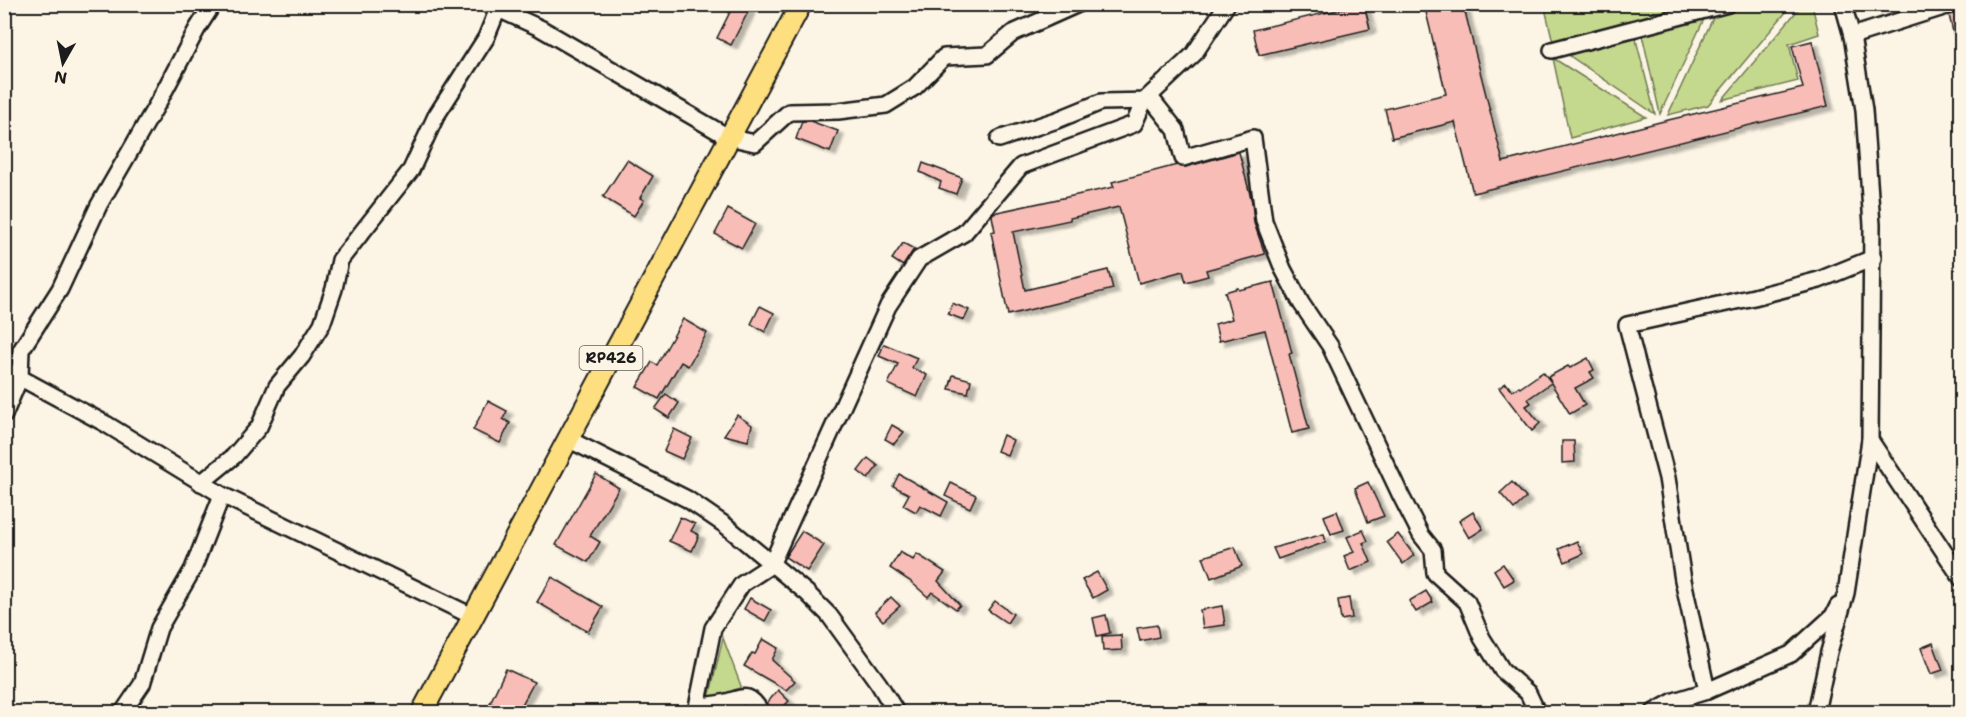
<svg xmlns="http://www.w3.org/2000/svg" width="1966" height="717" font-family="'Shantell Sans',sans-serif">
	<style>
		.green { fill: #c5d98e; stroke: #707a55; stroke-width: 1.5 }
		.building { fill: #f8bdb6; stroke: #1c1c1c; stroke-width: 1.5; filter: url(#shadow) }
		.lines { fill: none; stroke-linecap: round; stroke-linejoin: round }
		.minor-casing { stroke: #1c1c1c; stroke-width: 20 }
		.major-casing { stroke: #1c1c1c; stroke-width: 24 }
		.minor { stroke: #fcf5e5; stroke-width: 15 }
		.major { stroke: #fddf80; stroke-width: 20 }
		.labels { text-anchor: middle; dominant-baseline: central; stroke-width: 4.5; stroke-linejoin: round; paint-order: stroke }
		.shield { fill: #fcf5e5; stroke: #5f5d58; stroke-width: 1.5 }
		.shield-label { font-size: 15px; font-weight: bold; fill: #1c1c1c }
	</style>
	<defs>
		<filter id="shadow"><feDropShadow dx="6" dy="4" stdDeviation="1.5" flood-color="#0004"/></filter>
	</defs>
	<rect width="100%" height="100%" fill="#fcf5e5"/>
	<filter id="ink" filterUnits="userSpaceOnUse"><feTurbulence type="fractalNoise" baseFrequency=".0167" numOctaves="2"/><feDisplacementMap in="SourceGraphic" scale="12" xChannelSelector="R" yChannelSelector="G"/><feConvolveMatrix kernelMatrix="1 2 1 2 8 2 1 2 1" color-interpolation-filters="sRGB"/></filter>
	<g filter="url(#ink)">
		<!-- green -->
		<g class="green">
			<path d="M1544,4L1707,5L1553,42Z"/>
			<path d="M1752,5H1792L1708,105L1668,115L1714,16Z"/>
			<path d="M1802,5H1812L1819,34L1789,44L1798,81L1722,100Z"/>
			<path d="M1705,17L1660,114L1642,34Z"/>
			<path d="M1635,36L1655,114L1567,54Z"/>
			<path d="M1553,58L1646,117L1570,138Z"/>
			<path d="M723,638L741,686L739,693L709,698Z"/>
		</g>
		<!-- building -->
		<g class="building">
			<path d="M734,4H752L731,45L717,38Z"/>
			<path d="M1362,4H1364L1370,29L1259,55L1253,30Z"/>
			<path d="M1424,4H1463L1503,162L1660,122L1803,88L1792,46L1812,41L1828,106L1473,193L1455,122L1392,138L1385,109L1446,94Z"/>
			<path d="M1962,11V48L1957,49L1949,15Z"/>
			<path d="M802,121H810L838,131L830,152L796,139Z"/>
			<path d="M1239,152L1252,202L1254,223L1265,254L1206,270L1208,276L1186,282L1183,271L1139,283L1119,207L1070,218V220L1013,232L1025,290L1108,270L1113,289L1008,315L991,232L995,231L992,216L993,213L1114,187L1112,182L1177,165L1186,167Z"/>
			<path d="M627,160L653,176L640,198L644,200L634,216L603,197Z"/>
			<path d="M923,163L962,178L956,194L939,188L941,182L920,172Z"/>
			<path d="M728,209L755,224L742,248L715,234Z"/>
			<path d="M903,243L914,249L903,266L892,259Z"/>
			<path d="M1273,282L1292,353L1289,354L1309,429L1292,433L1265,330L1219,341L1215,324L1232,319L1225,292L1238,288L1239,290Z"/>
			<path d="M952,303L969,310L964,320L948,314Z"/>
			<path d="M760,306L774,313L765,332L751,324Z"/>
			<path d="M683,319L707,333L688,366L681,362L659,399L637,387L652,362L657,365Z"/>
			<path d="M884,344L917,358L912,368L927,375L917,397L888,384L898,364L879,356Z"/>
			<path d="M1588,358L1594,370L1590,372L1594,378L1575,388L1585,405L1570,414L1551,383L1528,399L1531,403L1526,406L1540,423L1532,431L1499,388L1506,383L1512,391L1519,386L1520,388L1543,372L1551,382L1548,377L1568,366L1570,368Z"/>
			<path d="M953,375L971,380L968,393L949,389Z"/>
			<path d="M666,394L679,403L669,418L655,409Z"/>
			<path d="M488,401L507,411L503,419L510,423L500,443L473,430Z"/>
			<path d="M737,415L752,425L748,441L724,435Z"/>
			<path d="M892,425L904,432L894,444L885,439Z"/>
			<path d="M674,429L692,438L682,459L664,451Z"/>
			<path d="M1003,435L1013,440L1007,455L997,451Z"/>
			<path d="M1562,441H1574L1575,462L1562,463Z"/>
			<path d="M868,458L878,466L868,479L858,471Z"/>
			<path d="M596,474L619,488L590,536L600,542L588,562L556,545Z"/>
			<path d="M899,474L948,502L941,516L920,505L916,512L903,505L909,494L893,486Z"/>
			<path d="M1368,482L1384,516L1368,522L1355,488Z"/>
			<path d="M1512,482L1526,498L1514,509L1500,493Z"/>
			<path d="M951,483L976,495L970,508L945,496Z"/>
			<path d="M1337,511L1344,530L1331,534L1324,516Z"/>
			<path d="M1473,512L1483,529L1469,538L1459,521Z"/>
			<path d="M680,517L695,524L691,531L699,535L692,551L669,541Z"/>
			<path d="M1363,530L1368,541L1363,543L1371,562L1350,571L1344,556L1354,552L1347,537Z"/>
			<path d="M802,531L824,545L807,571L785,557Z"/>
			<path d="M1324,534L1326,542L1278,559L1273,548Z"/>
			<path d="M1398,534L1414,555L1403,564L1387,542Z"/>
			<path d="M1577,541L1583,554L1565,562L1559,549Z"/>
			<path d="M1235,547L1242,566L1211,578L1203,557Z"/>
			<path d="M900,552L913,560L917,554L945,572L938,581L960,605L956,609L932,592L928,597L910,581L890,568Z"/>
			<path d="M1503,564L1514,580L1504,586L1494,570Z"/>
			<path d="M1097,572L1107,590L1093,598L1082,580Z"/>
			<path d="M552,577L603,607L588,632L537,602Z"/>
			<path d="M1426,591L1433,602L1416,612L1409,601Z"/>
			<path d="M891,597L900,606L883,621L875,612Z"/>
			<path d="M750,598L771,610L765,621L744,609Z"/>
			<path d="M1349,598L1352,618L1341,620L1338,600Z"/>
			<path d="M995,601L1013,614L1007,623L988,610Z"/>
			<path d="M1222,606L1225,625L1203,628L1200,610Z"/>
			<path d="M1106,615L1110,633L1097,636L1093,618Z"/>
			<path d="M1157,625L1159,637L1140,641L1137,628Z"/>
			<path d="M1121,635L1122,650L1103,651L1102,636Z"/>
			<path d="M763,639L778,648L772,660L795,681L786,690L744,666L752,653L755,654Z"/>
			<path d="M1933,643L1943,670L1931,674L1921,648Z"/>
			<path d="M506,669L534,682L518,712H510L490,703Z"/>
			<path d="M778,690L789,701L778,712H775L767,703Z"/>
		</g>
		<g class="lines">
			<defs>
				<g id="minor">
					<path d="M487,4L540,28L728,137L755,143L789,112L838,111L886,105L915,87L944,57L987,55L1013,33L1078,4"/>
					<path d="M1852,36L1953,4"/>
					<path d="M1552,50L1728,4"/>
					<path d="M999,139L1057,120L1101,102L1153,101L1176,130L1183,158L1253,138L1264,221L1283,269L1301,303L1330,346L1401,496L1421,535L1433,550L1435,573L1467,602L1482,638L1502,670L1528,693L1537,712"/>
					<path d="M4,369L106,424L222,495L474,617"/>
					<path d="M4,415L20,377L21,350L60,289L99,205L159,101L197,29L213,4"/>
					<path d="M568,439L687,499L725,525L807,593L829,615L879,684L896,712"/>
					<path d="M1870,440L1962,579"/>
					<path d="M201,483L234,456L259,427L277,386L302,356L322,324L334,289L340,260L411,170L436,116L486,38L500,4"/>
					<path d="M1707,691L1791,654L1833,616L1838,606"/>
					<path d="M698,709C707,704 716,705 726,702C745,697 749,692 761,712"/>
					<path d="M123,712L142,684L159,628L193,569L222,495"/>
					<path d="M696,712L713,628L742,584L771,565L888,306L919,259L964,233L1021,166L1134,124L1144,101L1194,54L1227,4"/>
					<path d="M1654,712L1674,701L1707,691L1683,580L1667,478L1627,325L1754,297L1819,280L1873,258"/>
					<path d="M1816,712L1829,652L1846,593L1870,440L1872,225L1864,110L1852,36L1843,4"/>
				</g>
				<path id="major" d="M422,712L801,4"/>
			</defs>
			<!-- minor casing -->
			<use href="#minor" class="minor-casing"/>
			<!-- major casing -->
			<use href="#major" class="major-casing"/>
			<!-- minor -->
			<use href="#minor" class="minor"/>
			<!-- major -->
			<use href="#major" class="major"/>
		</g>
	</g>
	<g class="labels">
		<!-- shield labels -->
		<rect class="shield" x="579.5" y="346" width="63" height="24" rx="4.5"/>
		<g class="shield-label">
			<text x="611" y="358">RP426</text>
		</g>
	</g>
	<!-- margin -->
	<rect width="1966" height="717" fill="none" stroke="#fcf5e5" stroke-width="24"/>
	<rect x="12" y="12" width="1942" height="693" fill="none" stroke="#1c1c1c" stroke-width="2" filter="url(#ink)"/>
	<!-- north arrow -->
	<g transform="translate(63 63) rotate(189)" stroke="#fcf5e5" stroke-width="4.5" paint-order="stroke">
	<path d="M0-4.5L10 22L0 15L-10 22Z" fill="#1c1c1c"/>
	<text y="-9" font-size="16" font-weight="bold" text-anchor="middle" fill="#1c1c1c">N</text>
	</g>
</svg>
